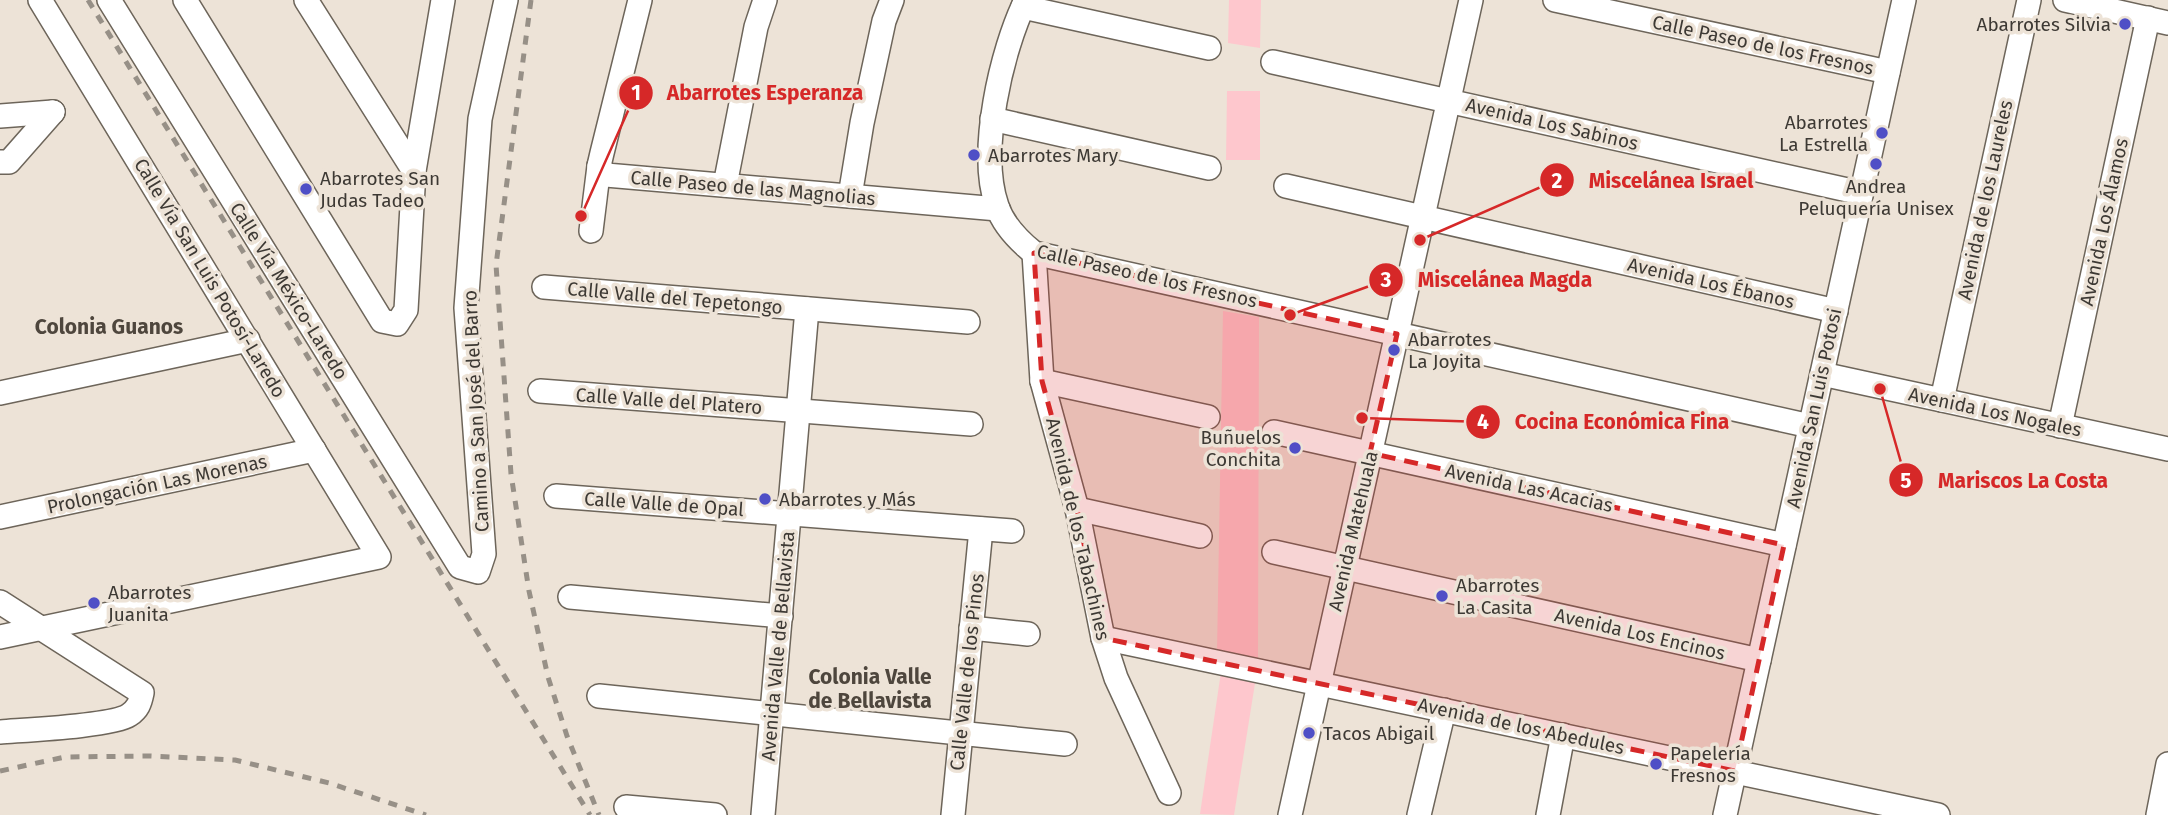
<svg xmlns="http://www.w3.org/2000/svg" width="2168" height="815" font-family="'Fira Sans',sans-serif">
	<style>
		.green { fill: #fec7cd }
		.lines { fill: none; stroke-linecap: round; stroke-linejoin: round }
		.minor-casing { stroke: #6d655a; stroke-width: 26 }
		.minor { stroke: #fff; stroke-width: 23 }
		.rail { stroke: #979087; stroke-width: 5; stroke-dasharray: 9 9; stroke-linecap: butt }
		.marked { fill: #d62828; fill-opacity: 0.2; stroke: #d62828; stroke-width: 5; stroke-dasharray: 14 9; stroke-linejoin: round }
		.poi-dot { fill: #4f4fc6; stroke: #ede3d7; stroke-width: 2.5 }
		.labels { text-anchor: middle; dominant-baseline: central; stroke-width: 7; stroke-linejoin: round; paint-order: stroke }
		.poi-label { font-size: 19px; fill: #3d3934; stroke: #ede3d7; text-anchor: start }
		.street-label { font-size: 19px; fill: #3d3934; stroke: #ede3d7 }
		.neighbourhood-label { font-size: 21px; font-weight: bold; fill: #4e463d; stroke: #ede3d7 }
		.leader { fill: none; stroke: #d62828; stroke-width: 2.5 }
		.callout-dot { fill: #d62828; stroke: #ede3d7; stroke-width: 2.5 }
		.mark-label { font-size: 21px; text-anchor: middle; font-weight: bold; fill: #fff }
		.callout-label { font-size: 21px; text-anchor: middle; font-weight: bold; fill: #d62828; stroke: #ede3d7; stroke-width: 7; stroke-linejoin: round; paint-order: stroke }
	</style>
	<rect width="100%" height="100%" fill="#ede3d7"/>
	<!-- green -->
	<g class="green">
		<path d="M1229,0H1261L1260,48L1228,43Z"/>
		<path d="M1227,91H1260V160H1226Z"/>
		<path d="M1223,311L1259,317L1258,660L1217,652Z"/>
		<path d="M1221,672L1256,677L1234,815L1200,814Z"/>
	</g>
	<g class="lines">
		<defs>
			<g id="minor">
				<path d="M109,0L460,567L478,572L484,554L466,308L480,119L506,0"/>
				<path d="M185,0L382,321L397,324L406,310L414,171L443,0"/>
				<path d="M306,0L414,171"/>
				<path d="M640,0L602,153L599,166L606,175L998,209"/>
				<path d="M1026,0C1001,51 978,152 997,206C1003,224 1019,241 1034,253L1810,426"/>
				<path d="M1555,0L1888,72"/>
				<path d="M2065,0L2168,23"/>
				<path d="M1023,7L1209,48"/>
				<path d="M1273,62L1861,193"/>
				<path d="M0,116L53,112"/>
				<path d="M992,119L1209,168"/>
				<path d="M0,162H9L53,112"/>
				<path d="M725,185L756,27L765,0"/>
				<path d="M1286,186L1836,311"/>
				<path d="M850,196L862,123L884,21L892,0"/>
				<path d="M591,231L599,166"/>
				<path d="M1034,253L1042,381L1077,509L1103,638L1116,678L1169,793"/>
				<path d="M544,287L968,322"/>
				<path d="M1822,374L2168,449"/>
				<path d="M1042,381L1208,417"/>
				<path d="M540,391L971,424"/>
				<path d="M0,393L248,340"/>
				<path d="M1942,400L2029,0"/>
				<path d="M2060,426L2148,18"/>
				<path d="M1274,432L1784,545"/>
				<path d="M556,496L1012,531"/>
				<path d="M1077,509L1200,536"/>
				<path d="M0,517L314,450"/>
				<path d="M1274,552L1759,660"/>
				<path d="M570,597L781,616"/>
				<path d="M0,602L142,693C140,703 138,709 129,715C113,726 24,730 0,732"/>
				<path d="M971,628L1028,634"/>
				<path d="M0,637L379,557L40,0"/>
				<path d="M1103,638L1938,815"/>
				<path d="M599,696L1065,744"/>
				<path d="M626,807L715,815"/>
				<path d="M763,815L807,309"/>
				<path d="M953,815L981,529"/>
				<path d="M1290,815L1471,0"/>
				<path d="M1419,815L1444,710"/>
				<path d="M1548,815L1563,735"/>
				<path d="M1725,815L1904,0"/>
				<path d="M2158,815L2168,764"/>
			</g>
		</defs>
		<!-- minor casing -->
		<use href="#minor" class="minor-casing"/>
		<!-- minor -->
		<use href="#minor" class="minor"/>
		<!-- rail -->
		<g class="rail">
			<path d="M88,0L590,815"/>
			<path d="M531,0L496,265L511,474L529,591L548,677L567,736L599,815"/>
			<path d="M0,771L65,757L149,756L235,760L329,783L426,815"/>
		</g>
	</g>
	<!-- marked area -->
	<path class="marked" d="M1034,253L1397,334L1370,453L1784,545L1735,771L1103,638L1077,509L1042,381Z"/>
	<!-- markers -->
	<g class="poi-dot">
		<circle cx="2125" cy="24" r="7"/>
		<circle cx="1882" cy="133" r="7"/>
		<circle cx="974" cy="155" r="7"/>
		<circle cx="1876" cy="164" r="7"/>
		<circle cx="306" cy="189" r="7"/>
		<circle cx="1394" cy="350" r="7"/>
		<circle cx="1295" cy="448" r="7"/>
		<circle cx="765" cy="499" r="7"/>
		<circle cx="1442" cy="596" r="7"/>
		<circle cx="94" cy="603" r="7"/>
		<circle cx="1309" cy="733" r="7"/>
		<circle cx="1656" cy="764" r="7"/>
	</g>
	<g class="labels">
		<!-- poi labels -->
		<g class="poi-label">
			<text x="2111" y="24" text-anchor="end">Abarrotes Silvia</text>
			<text x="1868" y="122" text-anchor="end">Abarrotes<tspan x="1868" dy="22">La Estrella</tspan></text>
			<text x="988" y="155">Abarrotes Mary</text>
			<text x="320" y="178">Abarrotes San<tspan x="320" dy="22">Judas Tadeo</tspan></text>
			<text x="1876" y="186" text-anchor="middle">Andrea<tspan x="1876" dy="22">Peluquería Unisex</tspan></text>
			<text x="1408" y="339">Abarrotes<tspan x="1408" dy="22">La Joyita</tspan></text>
			<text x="1281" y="437" text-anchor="end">Buñuelos<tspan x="1281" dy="22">Conchita</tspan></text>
			<text x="779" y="499">Abarrotes y Más</text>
			<text x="1456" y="585">Abarrotes<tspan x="1456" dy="22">La Casita</tspan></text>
			<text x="108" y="592">Abarrotes<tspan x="108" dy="22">Juanita</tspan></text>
			<text x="1323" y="733">Tacos Abigail</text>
			<text x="1670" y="753">Papelería<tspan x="1670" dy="22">Fresnos</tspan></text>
		</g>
		<!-- street labels -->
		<g class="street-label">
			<text transform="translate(1763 45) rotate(12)">Calle Paseo de los Fresnos</text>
			<text transform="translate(1552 124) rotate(13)">Avenida Los Sabinos</text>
			<text transform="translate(753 188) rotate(5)">Calle Paseo de las Magnolias</text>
			<text transform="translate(1985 200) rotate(-78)">Avenida de los Laureles</text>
			<text transform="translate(2104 222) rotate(-78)">Avenida Los Álamos</text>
			<text transform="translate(1147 276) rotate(13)">Calle Paseo de los Fresnos</text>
			<text transform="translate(210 278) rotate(59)">Calle Vía San Luis Potosí-Laredo</text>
			<text transform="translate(1711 283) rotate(13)">Avenida Los Ébanos</text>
			<text transform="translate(289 291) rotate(58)">Calle Vía México-Laredo</text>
			<text transform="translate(675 298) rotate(5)">Calle Valle del Tepetongo</text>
			<text transform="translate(669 401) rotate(4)">Calle Valle del Platero</text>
			<text transform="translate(1814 408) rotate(-78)">Avenida San Luis Potosi</text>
			<text transform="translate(476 411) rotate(-93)">Camino a San José del Barro</text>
			<text transform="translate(1995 412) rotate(12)">Avenida Los Nogales</text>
			<text transform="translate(157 484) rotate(-12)">Prolongación Las Morenas</text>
			<text transform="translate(1529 488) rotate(12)">Avenida Las Acacias</text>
			<text transform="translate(664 504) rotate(4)">Calle Valle de Opal</text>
			<text transform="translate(1078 529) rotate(77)">Avenida de los Tabachines</text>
			<text transform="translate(1353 531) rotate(-77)">Avenida Matehuala</text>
			<text transform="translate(1640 634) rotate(13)">Avenida Los Encinos</text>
			<text transform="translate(778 646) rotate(-85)">Avenida Valle de Bellavista</text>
			<text transform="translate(967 672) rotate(-84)">Calle Valle de los Pinos</text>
			<text transform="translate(1521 726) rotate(12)">Avenida de los Abedules</text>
		</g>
		<!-- neighbourhood labels -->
		<g class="neighbourhood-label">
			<text x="109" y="327">Colonia Guanos</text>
			<text x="870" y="677">Colonia Valle<tspan x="870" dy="24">de Bellavista</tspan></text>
		</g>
	</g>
	<!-- callouts -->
	<path class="leader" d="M581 216L636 93M1420 240L1557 180M1290 315L1386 280M1362 418L1483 422M1880 389L1906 480"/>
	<g class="callout-dot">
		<circle cx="581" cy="216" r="7"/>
		<circle cx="1420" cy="240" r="7"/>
		<circle cx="1290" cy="315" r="7"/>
		<circle cx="1362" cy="418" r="7"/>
		<circle cx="1880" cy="389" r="7"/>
		<circle cx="636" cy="93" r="18"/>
		<circle cx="1557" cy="180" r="18"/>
		<circle cx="1386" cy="280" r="18"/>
		<circle cx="1483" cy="422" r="18"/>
		<circle cx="1906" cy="480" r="18"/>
	</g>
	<g class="mark-label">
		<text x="636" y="100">1</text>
		<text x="1557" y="188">2</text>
		<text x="1386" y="287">3</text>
		<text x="1483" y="429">4</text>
		<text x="1906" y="488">5</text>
	</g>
	<g class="callout-label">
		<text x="765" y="100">Abarrotes Esperanza</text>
		<text x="1671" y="188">Miscelánea Israel</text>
		<text x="1505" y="287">Miscelánea Magda</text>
		<text x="1622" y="429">Cocina Económica Fina</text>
		<text x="2023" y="488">Mariscos La Costa</text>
	</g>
</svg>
